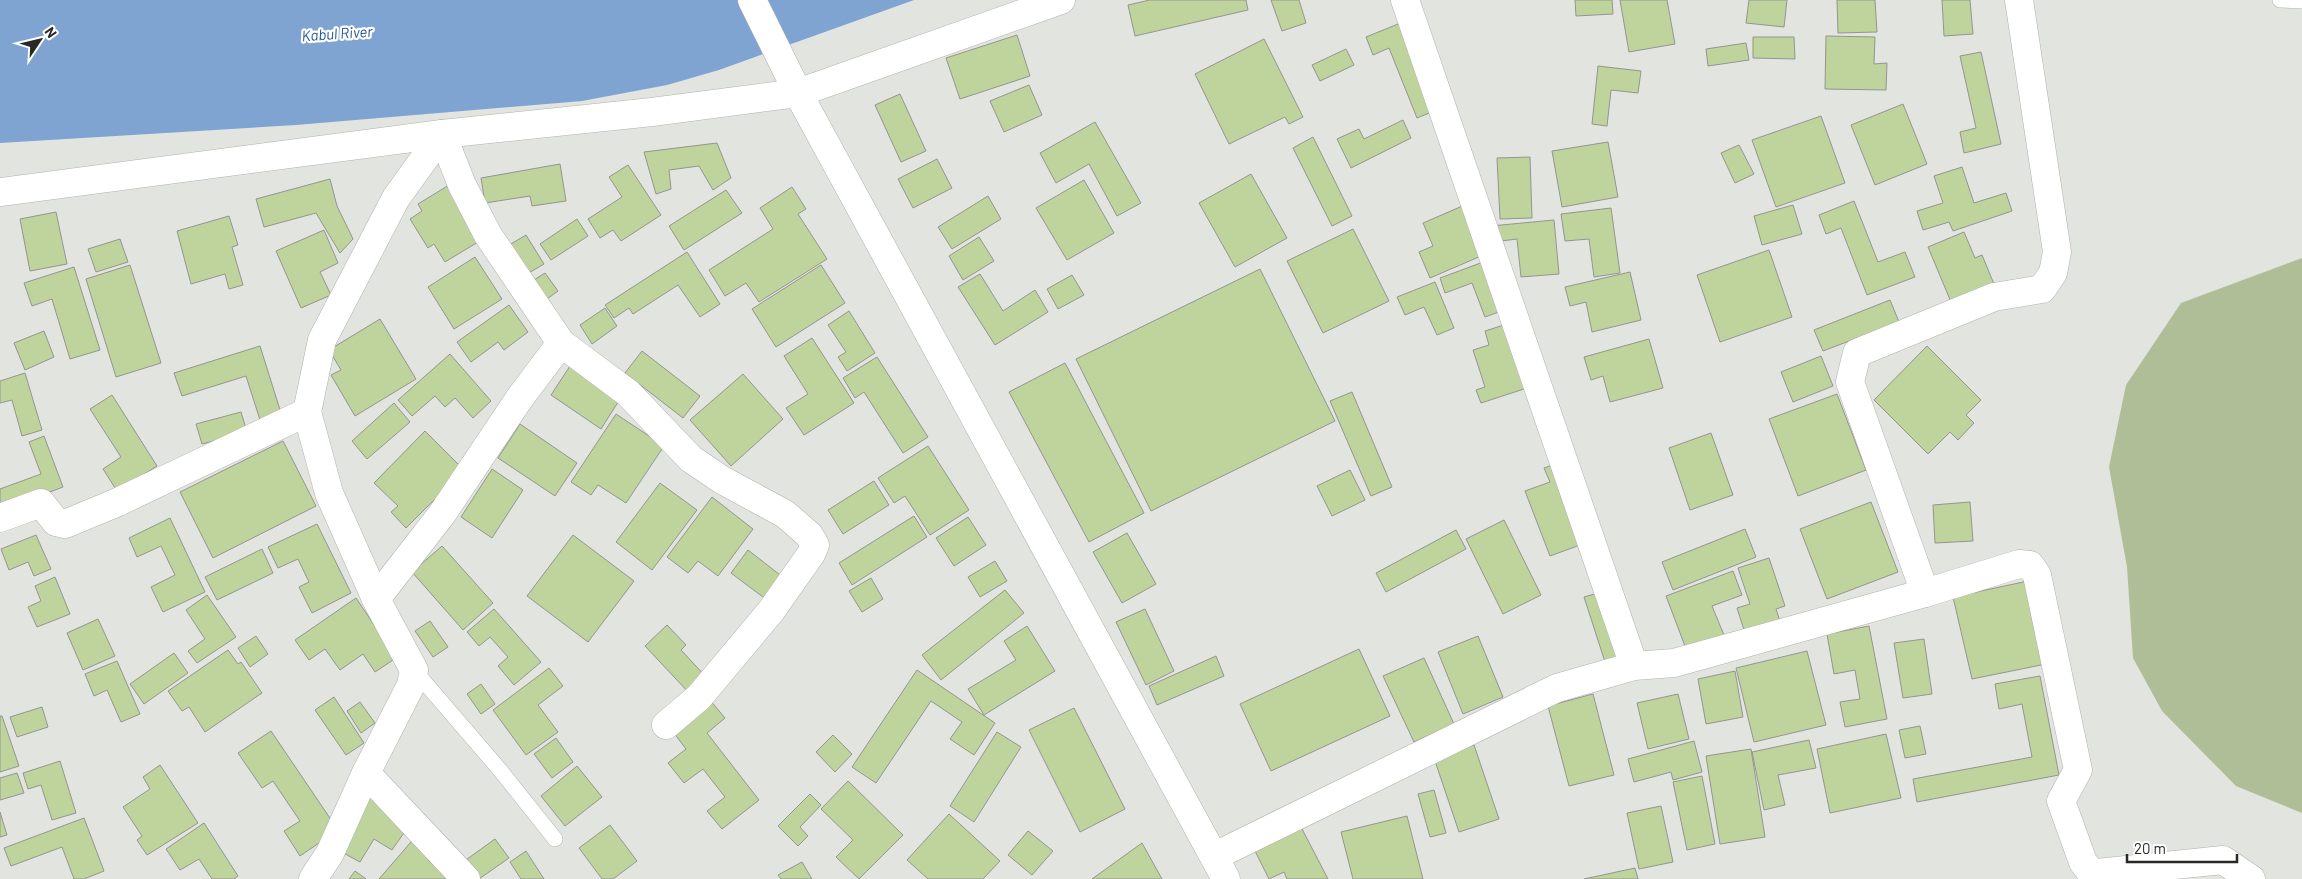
<svg xmlns="http://www.w3.org/2000/svg" width="2302" height="879" font-family="Barlow,sans-serif">
	<style>
		.green { fill: #afbe97 }
		.water { fill: #7fa4d1 }
		.building { fill: #bfd49c; stroke: #939590 }
		.lines { fill: none; stroke-linecap: round; stroke-linejoin: round }
		.lane-casing { stroke: #b1b2ae; stroke-width: 16 }
		.street-casing { stroke: #b1b2ae; stroke-width: 29 }
		.secondary-casing { stroke: #b1b2ae; stroke-width: 29 }
		.lane { stroke: #fff; stroke-width: 15 }
		.street { stroke: #fff; stroke-width: 28 }
		.secondary { stroke: #fff; stroke-width: 28 }
		.labels { text-anchor: middle; dominant-baseline: central; stroke-width: 4.5; stroke-linejoin: round; paint-order: stroke }
		.water-label { font-size: 15px; font-style: italic; fill: #265992; stroke: #fff }
	</style>
	<rect width="100%" height="100%" fill="#e2e4df"/>
	<!-- green -->
	<path class="green" d="M2302,258V813L2236,786L2162,711L2133,658L2127,567L2109,467L2126,385L2181,303Z"/>
	<!-- water -->
	<path class="water" d="M0,0H914L719,70L667,85L582,101L296,125L0,143Z"/>
	<!-- building -->
	<g class="building">
		<path d="M1150,0H1246L1248,10L1135,36L1128,5Z"/>
		<path d="M1271,0H1299L1306,23L1282,31Z"/>
		<path d="M1575,0H1612L1613,14L1576,16Z"/>
		<path d="M1620,0H1667L1675,44L1629,52Z"/>
		<path d="M1749,0H1787L1784,27L1746,23Z"/>
		<path d="M1837,0H1875L1877,32L1838,33Z"/>
		<path d="M1942,0H1970L1973,34L1944,36Z"/>
		<path d="M1403,22L1439,109L1417,118L1389,48L1373,55L1366,37Z"/>
		<path d="M1017,35L1030,76L960,99L946,58Z"/>
		<path d="M1826,36L1875,37L1874,64L1887,63L1886,90L1825,89Z"/>
		<path d="M1753,37H1794L1795,59L1753,58Z"/>
		<path d="M1264,39L1303,117L1289,124L1285,117L1229,144L1195,74Z"/>
		<path d="M1746,43L1749,60L1708,66L1706,49Z"/>
		<path d="M1346,49L1354,65L1320,81L1312,65Z"/>
		<path d="M1981,52L2001,144L1964,153L1960,132L1976,128L1960,56Z"/>
		<path d="M1598,66L1641,71L1638,93L1611,90L1607,126L1592,124Z"/>
		<path d="M1029,85L1042,115L1004,132L990,101Z"/>
		<path d="M900,94L926,151L901,162L875,105Z"/>
		<path d="M1903,104L1927,164L1875,185L1851,125Z"/>
		<path d="M1821,116L1845,183L1776,207L1752,140Z"/>
		<path d="M1403,120L1411,138L1351,168L1337,139L1359,129L1364,139Z"/>
		<path d="M1095,122L1141,203L1117,216L1089,164L1056,183L1040,153Z"/>
		<path d="M1313,137L1352,216L1332,226L1293,148Z"/>
		<path d="M1608,142L1618,197L1562,207L1552,151Z"/>
		<path d="M717,143L731,178L713,190L699,166L669,170L671,189L656,194L644,152Z"/>
		<path d="M1739,145L1754,174L1735,183L1721,153Z"/>
		<path d="M1530,157L1532,218L1500,219L1497,158Z"/>
		<path d="M937,159L952,188L913,208L898,179Z"/>
		<path d="M560,164L566,201L532,206L530,196L485,203L481,178Z"/>
		<path d="M628,165L661,215L621,241L613,230L600,238L588,219L622,197L609,177Z"/>
		<path d="M1962,167L1974,203L2006,193L2012,211L1953,231L1949,222L1923,230L1917,211L1943,203L1934,176Z"/>
		<path d="M1251,174L1287,238L1235,267L1199,203Z"/>
		<path d="M330,179L337,206L353,239L340,253L316,213L264,227L256,199Z"/>
		<path d="M1084,180L1114,233L1067,260L1036,208Z"/>
		<path d="M449,185L483,239L445,262L434,244L428,248L410,219L422,211L418,204Z"/>
		<path d="M792,187L806,209L798,214L827,259L759,302L746,283L725,296L709,270L773,229L760,208Z"/>
		<path d="M726,190L742,213L684,250L669,226Z"/>
		<path d="M988,196L1001,219L952,249L938,227Z"/>
		<path d="M1854,201L1878,262L1905,252L1915,277L1867,295L1841,228L1826,234L1819,215Z"/>
		<path d="M1467,204L1488,253L1430,278L1419,252L1433,246L1423,223Z"/>
		<path d="M1793,205L1802,234L1762,245L1754,216Z"/>
		<path d="M1611,208L1620,273L1594,277L1589,239L1565,241L1561,214Z"/>
		<path d="M56,212L67,264L30,271L20,219Z"/>
		<path d="M229,216L238,245L232,247L243,285L229,289L225,274L191,284L177,231Z"/>
		<path d="M577,219L588,236L551,260L540,244Z"/>
		<path d="M1554,220L1559,274L1521,277L1517,239L1493,242L1491,226Z"/>
		<path d="M1353,229L1389,301L1323,333L1287,261Z"/>
		<path d="M324,230L338,263L320,272L331,295L301,308L276,251Z"/>
		<path d="M1964,232L1975,258L1982,255L1994,284L1951,302L1928,247Z"/>
		<path d="M526,235L544,264L522,277L504,248Z"/>
		<path d="M979,237L994,261L963,280L949,256Z"/>
		<path d="M120,239L128,262L96,272L88,249Z"/>
		<path d="M1769,250L1792,317L1720,342L1697,275Z"/>
		<path d="M687,252L720,304L700,317L678,285L633,314L629,308L614,318L605,305Z"/>
		<path d="M475,257L502,299L454,329L428,287Z"/>
		<path d="M1486,261L1504,310L1485,317L1472,283L1445,293L1440,278Z"/>
		<path d="M130,265L161,363L116,377L86,279Z"/>
		<path d="M821,265L845,303L776,347L752,309Z"/>
		<path d="M74,267L100,350L70,359L52,299L32,306L24,283Z"/>
		<path d="M1260,269L1335,421L1151,511L1076,359Z"/>
		<path d="M1630,272L1641,320L1592,332L1586,302L1570,306L1565,287Z"/>
		<path d="M545,273L558,291L540,304L526,285Z"/>
		<path d="M980,274L1003,311L1035,290L1048,312L995,345L958,287Z"/>
		<path d="M1072,275L1084,295L1058,309L1047,289Z"/>
		<path d="M1435,282L1454,328L1437,335L1424,307L1405,315L1397,297Z"/>
		<path d="M1890,300L1899,322L1823,351L1814,330Z"/>
		<path d="M509,305L528,332L504,350L498,342L471,362L457,342Z"/>
		<path d="M605,308L617,326L592,344L580,325Z"/>
		<path d="M849,311L875,353L847,371L838,357L846,352L828,325Z"/>
		<path d="M380,319L416,379L355,416L331,375L341,370L329,350Z"/>
		<path d="M1507,324L1527,388L1481,403L1476,390L1485,387L1473,350L1489,345L1485,331Z"/>
		<path d="M44,331L54,357L25,370L14,343Z"/>
		<path d="M812,338L854,403L804,435L786,408L808,394L784,356Z"/>
		<path d="M1649,339L1663,388L1610,402L1603,376L1591,380L1584,357Z"/>
		<path d="M260,346L281,413L260,420L246,376L182,396L174,373Z"/>
		<path d="M1927,346L1981,400L1966,415L1974,423L1958,440L1950,432L1928,454L1874,400Z"/>
		<path d="M642,351L700,396L683,418L625,373Z"/>
		<path d="M450,354L491,401L473,418L455,398L445,407L435,396L412,416L398,400Z"/>
		<path d="M1821,356L1833,386L1793,402L1781,372Z"/>
		<path d="M877,357L928,437L903,453L864,392L855,398L843,378Z"/>
		<path d="M1065,363L1144,513L1089,542L1009,392Z"/>
		<path d="M570,366L620,399L601,429L551,395Z"/>
		<path d="M25,373L42,430L22,436L12,400L0,403V381Z"/>
		<path d="M743,374L783,419L731,466L690,420Z"/>
		<path d="M1352,392L1392,487L1371,496L1330,401Z"/>
		<path d="M1837,394L1866,470L1798,496L1769,419Z"/>
		<path d="M112,395L157,466L117,491L103,469L121,457L90,409Z"/>
		<path d="M394,403L410,422L367,459L352,441Z"/>
		<path d="M241,412L247,432L202,444L196,424Z"/>
		<path d="M616,414L664,446L626,503L598,485L591,495L571,482Z"/>
		<path d="M520,424L577,463L555,496L498,458Z"/>
		<path d="M425,431L464,470L406,528L391,512L398,506L374,483Z"/>
		<path d="M1711,433L1733,495L1690,510L1669,448Z"/>
		<path d="M44,436L63,487L0,511V489L41,474L29,442Z"/>
		<path d="M283,441L316,506L213,558L180,492Z"/>
		<path d="M928,446L969,510L930,535L905,496L894,503L878,478Z"/>
		<path d="M1561,462L1591,541L1550,556L1525,491L1550,482L1544,468Z"/>
		<path d="M492,469L523,490L492,538L461,517Z"/>
		<path d="M1350,470L1365,500L1332,516L1317,486Z"/>
		<path d="M874,481L889,505L843,534L828,510Z"/>
		<path d="M660,483L697,510L652,570L616,542Z"/>
		<path d="M712,497L753,529L718,576L698,561L688,573L667,557Z"/>
		<path d="M1871,502L1898,572L1827,599L1800,529Z"/>
		<path d="M1970,502L1973,541L1935,543L1933,505Z"/>
		<path d="M914,516L927,537L852,585L839,563Z"/>
		<path d="M968,517L986,545L954,566L936,538Z"/>
		<path d="M170,518L205,592L163,612L151,587L175,575L161,546L137,557L129,538Z"/>
		<path d="M1504,520L1541,595L1503,614L1466,539Z"/>
		<path d="M317,524L351,593L312,613L299,587L309,582L298,559L278,568L268,547Z"/>
		<path d="M1745,529L1756,557L1673,590L1662,562Z"/>
		<path d="M1456,530L1466,549L1386,592L1376,573Z"/>
		<path d="M1127,533L1156,584L1122,603L1093,552Z"/>
		<path d="M36,535L51,569L34,576L28,562L9,570L1,549Z"/>
		<path d="M573,535L634,581L588,642L527,596Z"/>
		<path d="M442,546L493,603L463,630L412,572Z"/>
		<path d="M262,549L273,573L217,600L205,577Z"/>
		<path d="M748,550L784,578L767,600L731,573Z"/>
		<path d="M1769,558L1785,606L1776,609L1780,621L1745,633L1737,608L1750,604L1738,568Z"/>
		<path d="M995,561L1007,581L980,597L968,577Z"/>
		<path d="M1733,571L1742,595L1712,606L1726,640L1688,654L1666,596Z"/>
		<path d="M55,577L70,614L37,627L28,607L41,601L35,586Z"/>
		<path d="M871,578L883,599L862,612L849,591Z"/>
		<path d="M2028,581L2046,664L1972,679L1953,597Z"/>
		<path d="M1005,590L1024,613L941,680L922,655Z"/>
		<path d="M1605,591L1626,659L1606,665L1584,597Z"/>
		<path d="M207,595L236,637L197,663L188,651L205,639L186,610Z"/>
		<path d="M356,598L396,658L375,672L363,654L340,670L325,649L309,660L295,640Z"/>
		<path d="M494,609L541,662L514,685L498,666L508,657L490,637L479,646L467,632Z"/>
		<path d="M1145,609L1174,671L1146,685L1116,622Z"/>
		<path d="M98,619L115,656L83,670L67,633Z"/>
		<path d="M430,621L448,647L433,657L415,631Z"/>
		<path d="M667,625L686,645L681,650L708,679L691,695L645,646Z"/>
		<path d="M1027,626L1055,671L984,715L968,689L1016,660L1004,641Z"/>
		<path d="M1869,626L1887,719L1845,727L1840,702L1860,699L1855,670L1834,674L1827,634Z"/>
		<path d="M256,636L268,654L250,667L238,648Z"/>
		<path d="M1478,636L1503,697L1463,714L1438,652Z"/>
		<path d="M1924,639L1932,694L1903,698L1894,643Z"/>
		<path d="M1359,649L1390,716L1271,771L1240,704Z"/>
		<path d="M228,650L238,664L241,662L262,693L205,732L189,707L182,711L168,691Z"/>
		<path d="M1807,651L1826,725L1754,742L1736,668Z"/>
		<path d="M174,653L188,673L144,704L130,684Z"/>
		<path d="M1216,656L1224,676L1157,705L1149,686Z"/>
		<path d="M1424,658L1454,724L1414,742L1383,676Z"/>
		<path d="M117,661L140,714L121,722L107,690L94,696L85,674Z"/>
		<path d="M549,668L563,686L538,705L558,732L526,755L493,710Z"/>
		<path d="M917,670L995,723L974,755L950,739L962,722L931,701L876,783L852,767Z"/>
		<path d="M1735,671L1743,717L1706,724L1698,679Z"/>
		<path d="M2040,676L2059,775L1917,802L1913,779L2032,757L2022,704L1999,709L1995,684Z"/>
		<path d="M481,684L495,704L481,714L467,694Z"/>
		<path d="M1593,694L1614,775L1569,786L1548,706Z"/>
		<path d="M1678,694L1689,739L1648,749L1637,703Z"/>
		<path d="M334,697L364,743L346,755L315,710Z"/>
		<path d="M709,699L725,718L707,733L759,800L722,829L707,811L725,797L703,769L684,783L668,763L686,749L671,729Z"/>
		<path d="M360,702L375,723L361,733L347,711Z"/>
		<path d="M42,707L48,727L17,737L10,717Z"/>
		<path d="M1074,708L1125,809L1080,832L1029,730Z"/>
		<path d="M0,716H2L19,766L0,772Z"/>
		<path d="M1920,726L1926,754L1905,758L1899,730Z"/>
		<path d="M271,731L338,830L300,856L284,831L300,821L273,781L262,788L238,753Z"/>
		<path d="M997,732L1021,747L974,822L950,806Z"/>
		<path d="M1886,734L1901,798L1830,813L1817,749Z"/>
		<path d="M833,735L852,754L835,772L816,752Z"/>
		<path d="M556,738L573,762L552,778L534,754Z"/>
		<path d="M1809,740L1816,768L1778,775L1785,805L1764,810L1752,752Z"/>
		<path d="M1694,741L1702,772L1673,780L1671,772L1634,782L1628,759Z"/>
		<path d="M1474,745L1499,819L1459,832L1434,758Z"/>
		<path d="M1751,749L1765,837L1720,844L1706,756Z"/>
		<path d="M60,761L76,813L52,820L41,785L28,789L23,773Z"/>
		<path d="M160,765L198,823L147,855L137,840L142,836L123,807L150,789L143,777Z"/>
		<path d="M577,766L602,797L565,826L541,796Z"/>
		<path d="M17,773L24,793L0,800V778Z"/>
		<path d="M1702,776L1715,844L1687,850L1673,782Z"/>
		<path d="M848,781L903,835L859,879L836,857L853,840L821,809Z"/>
		<path d="M1434,790L1446,833L1430,837L1418,794Z"/>
		<path d="M810,794L821,805L800,827L808,836L798,846L778,826Z"/>
		<path d="M369,795L408,827L392,850L374,839L360,862L338,850Z"/>
		<path d="M1661,806L1673,862L1639,869L1627,813Z"/>
		<path d="M0,812L7,835L0,837Z"/>
		<path d="M949,814L1000,861L983,879H928L907,860Z"/>
		<path d="M1407,816L1423,879H1353L1341,832Z"/>
		<path d="M84,818L104,871L84,879H74L62,847L11,866L4,848Z"/>
		<path d="M204,823L238,876L234,879H212L199,859L180,870L166,849Z"/>
		<path d="M610,825L637,861L613,879H602L579,848Z"/>
		<path d="M1301,827L1328,879H1287L1284,872L1269,879L1255,851Z"/>
		<path d="M1028,831L1053,851L1032,875L1008,855Z"/>
		<path d="M417,835L436,851L428,860L450,879H379Z"/>
		<path d="M495,839L509,858L479,879L463,862Z"/>
		<path d="M1142,843L1162,879H1092Z"/>
		<path d="M526,851L544,879H521L510,862Z"/>
		<path d="M802,862L812,879H781L778,875Z"/>
		<path d="M1635,868L1638,879H1584Z"/>
		<path d="M355,871L366,879H349Z"/>
	</g>
	<g class="lines">
		<defs>
			<g id="lane">
				<path d="M2280,0L2302,1"/>
				<path d="M414,670L500,770L555,839"/>
			</g>
			<g id="street">
				<path d="M1405,0L1634,666"/>
				<path d="M442,134L462,185L488,235L561,343L628,393L691,459L722,480L785,514L809,535L815,545L811,554L771,611L699,697L666,725"/>
				<path d="M0,192L442,134L652,112L798,93L1061,0"/>
				<path d="M0,518L41,503L56,522L65,524L118,502L307,412"/>
				<path d="M1925,593L1850,382L1857,353L1994,297L2042,289L2053,273L2057,252L2019,0"/>
				<path d="M376,599L442,514L519,399L561,343"/>
				<path d="M366,773L466,879"/>
				<path d="M1215,856L1557,688L1634,666L1674,663L1925,593L2019,564L2030,565L2037,575L2078,770L2061,801L2083,862L2089,870L2097,873L2223,860L2251,879"/>
				<path d="M313,879L330,853L366,773L411,685L414,670L376,599L329,493L307,412L322,340L396,198L442,134"/>
			</g>
			<path id="secondary" d="M752,0L798,93L1226,879"/>
		</defs>
		<!-- lane casing -->
		<use href="#lane" class="lane-casing"/>
		<!-- street casing -->
		<use href="#street" class="street-casing"/>
		<!-- secondary casing -->
		<use href="#secondary" class="secondary-casing"/>
		<!-- lane -->
		<use href="#lane" class="lane"/>
		<!-- street -->
		<use href="#street" class="street"/>
		<!-- secondary -->
		<use href="#secondary" class="secondary"/>
	</g>
	<g class="labels">
		<!-- water labels -->
		<g class="water-label">
			<text transform="translate(337 33) rotate(-4)">Kabul River</text>
		</g>
	</g>
	<!-- north arrow -->
	<g transform="translate(40 40) rotate(55)" stroke="#ffffff" stroke-width="4" paint-order="stroke">
	<path d="M0-4L9 19L0 12L-9 19Z" fill="#282927"/>
	<text y="-8" font-size="14" font-weight="bold" text-anchor="middle" fill="#282927">N</text>
	</g>
	<!-- scale -->
	<path d="M2127 854v8h110v-8" fill="none" stroke="#282927" stroke-width="2.5"/>
	<text x="2134" y="854" font-size="15" fill="#282927" stroke="#ffffff" stroke-width="4" paint-order="stroke">20 m</text>
</svg>
